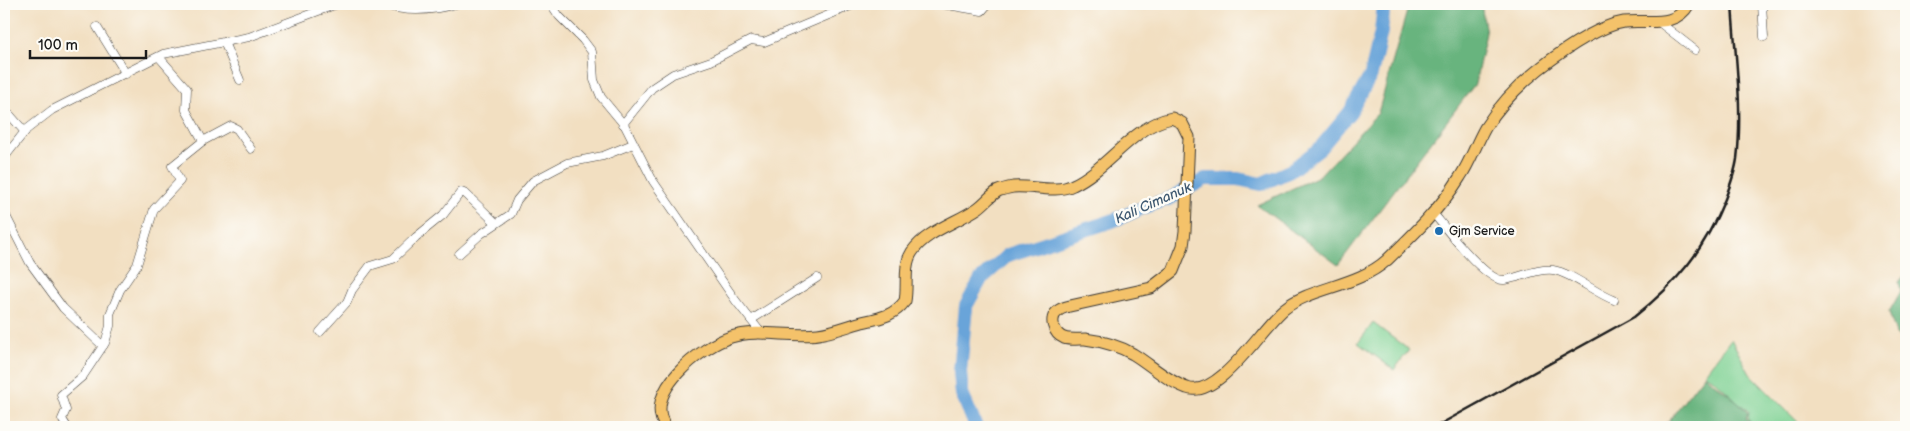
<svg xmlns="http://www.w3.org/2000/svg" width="1910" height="431" font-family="'Balsamiq Sans',sans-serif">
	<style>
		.green { fill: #80d294; stroke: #4e7758 }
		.forest { fill: #68b47e; stroke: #42684d }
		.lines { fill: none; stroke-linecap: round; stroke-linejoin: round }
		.river { stroke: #69a4d9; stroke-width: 14 }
		.minor-casing { stroke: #3c3935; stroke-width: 9 }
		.primary-casing { stroke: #3c3935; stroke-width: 13 }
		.minor { stroke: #fff; stroke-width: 8 }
		.primary { stroke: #f4c26a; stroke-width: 11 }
		.rail { stroke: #1c1c1c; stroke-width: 2.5 }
		.poi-dot { fill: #1f6fb2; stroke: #fdfcf7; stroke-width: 2 }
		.labels { text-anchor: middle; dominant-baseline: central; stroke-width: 5; stroke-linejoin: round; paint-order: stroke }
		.poi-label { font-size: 12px; fill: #1c1c1c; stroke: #fdfcf7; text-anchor: start }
		.water-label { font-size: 14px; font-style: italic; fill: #3f5971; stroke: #fdfcf7 }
	</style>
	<rect width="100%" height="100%" fill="#fdfcf7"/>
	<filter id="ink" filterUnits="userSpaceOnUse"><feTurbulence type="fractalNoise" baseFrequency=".02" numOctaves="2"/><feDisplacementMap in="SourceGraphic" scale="10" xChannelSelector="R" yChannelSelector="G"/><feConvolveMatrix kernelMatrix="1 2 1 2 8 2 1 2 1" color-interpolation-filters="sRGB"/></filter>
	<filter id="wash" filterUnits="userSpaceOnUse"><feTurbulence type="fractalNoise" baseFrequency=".0096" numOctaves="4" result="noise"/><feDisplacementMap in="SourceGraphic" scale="20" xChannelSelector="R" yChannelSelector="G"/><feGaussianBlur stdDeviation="1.12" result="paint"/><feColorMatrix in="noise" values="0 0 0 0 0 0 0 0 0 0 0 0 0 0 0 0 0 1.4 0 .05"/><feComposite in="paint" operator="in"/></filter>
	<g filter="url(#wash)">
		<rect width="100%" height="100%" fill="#f2dfc1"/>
		<!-- green -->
		<g class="green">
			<path d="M1373,323L1409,350L1394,370L1358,343Z"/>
			<path d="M1731,339L1750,374L1803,427H1752L1748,418L1749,412L1713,379L1704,374Z"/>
		</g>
		<!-- forest -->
		<g class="forest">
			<path d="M1409,4H1481L1486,33L1475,84L1338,265L1257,205L1319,176L1378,113Z"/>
			<path d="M1906,274V342L1896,334L1889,312L1901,291L1899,282Z"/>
			<path d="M1704,375L1737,401L1748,413L1746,419L1750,422L1751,427H1664Z"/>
		</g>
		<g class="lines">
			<!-- river -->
			<path class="river" d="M976,427L962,394L960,372L966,306L981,279L1008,255L1112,221L1140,209L1171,198L1205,179H1238L1261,184L1290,171L1320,148L1350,112L1371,75L1381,32L1384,4"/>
		</g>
	</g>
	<g filter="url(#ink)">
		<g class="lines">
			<defs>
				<g id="minor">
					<path d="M383,4C406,13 432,11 456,4"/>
					<path d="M551,4L559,16L583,40L592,52L594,80L601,97L625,126L653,181L736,301L762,334"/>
					<path d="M942,4L982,11L988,4"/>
					<path d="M1762,4L1764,37"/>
					<path d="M1659,22L1695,50"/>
					<path d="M97,27L126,74"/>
					<path d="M224,42L240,80"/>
					<path d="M4,116L10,115L25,132"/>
					<path d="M623,124L652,88L673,74L711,61L751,40L764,42L855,4"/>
					<path d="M203,141L231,126L237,129L251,149"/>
					<path d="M4,158L26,130L52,110L163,54L249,37L337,4"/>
					<path d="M4,212L30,263L63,308L103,346"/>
					<path d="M1433,213C1445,227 1486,282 1504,280C1520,278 1536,268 1553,270C1572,273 1595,293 1614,300"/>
					<path d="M459,254L481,234L511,214L517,200L533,181L567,163L603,156L633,144"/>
					<path d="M751,320L817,278"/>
					<path d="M320,332L347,302L352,290L370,266L393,259L416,237L443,215L461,192L466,194L496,223"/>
					<path d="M67,427L62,419L66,410L61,395L83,376L105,343L110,326V314L120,290L137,265L154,209L180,181L172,166L203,141L186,110L187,89L159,57"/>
				</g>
				<path id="primary" d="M666,427C641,393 702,346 731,337C758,328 790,338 818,334C833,332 848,326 862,322C880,318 894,316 905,301C908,286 903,265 912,252C926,231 958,222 978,208C985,203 991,195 998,191C1003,189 1008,188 1013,187C1032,185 1055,194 1073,185C1109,168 1132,126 1172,118L1182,123L1189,137L1185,231L1183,246L1173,271L1151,288L1070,306C1066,307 1061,308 1058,311C1048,318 1054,334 1064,338C1070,340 1078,339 1085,339C1101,341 1119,346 1133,354C1151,365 1167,381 1187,388C1218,400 1262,327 1284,309C1311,287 1357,287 1387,260C1413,235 1441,208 1460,177C1470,162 1476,144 1485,128C1499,106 1519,85 1539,69C1562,51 1595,27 1624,22C1647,19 1675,29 1689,4"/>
			</defs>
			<!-- minor casing -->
			<use href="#minor" class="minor-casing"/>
			<!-- primary casing -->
			<use href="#primary" class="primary-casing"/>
			<!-- minor -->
			<use href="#minor" class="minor"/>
			<!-- primary -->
			<use href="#primary" class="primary"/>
			<!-- rail -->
			<path class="rail" d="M1435,427L1634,317C1677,283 1704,251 1725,199C1730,186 1735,173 1737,159C1743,108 1735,55 1732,4"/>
		</g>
	</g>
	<!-- markers -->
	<circle class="poi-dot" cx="1439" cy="231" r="5"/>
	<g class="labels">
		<!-- poi labels -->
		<g class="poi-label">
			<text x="1449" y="231">Gjm Service</text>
		</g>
		<!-- water labels -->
		<g class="water-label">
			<text transform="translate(1153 203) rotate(-24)">Kali Cimanuk</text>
		</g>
	</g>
	<!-- margin -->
	<rect width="1910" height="431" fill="none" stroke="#fdfcf7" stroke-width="20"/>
	<!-- scale -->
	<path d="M30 50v8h116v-8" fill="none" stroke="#1c1c1c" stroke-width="2.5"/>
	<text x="38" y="50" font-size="15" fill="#1c1c1c" stroke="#fdfcf7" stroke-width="4" paint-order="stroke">100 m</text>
</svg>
